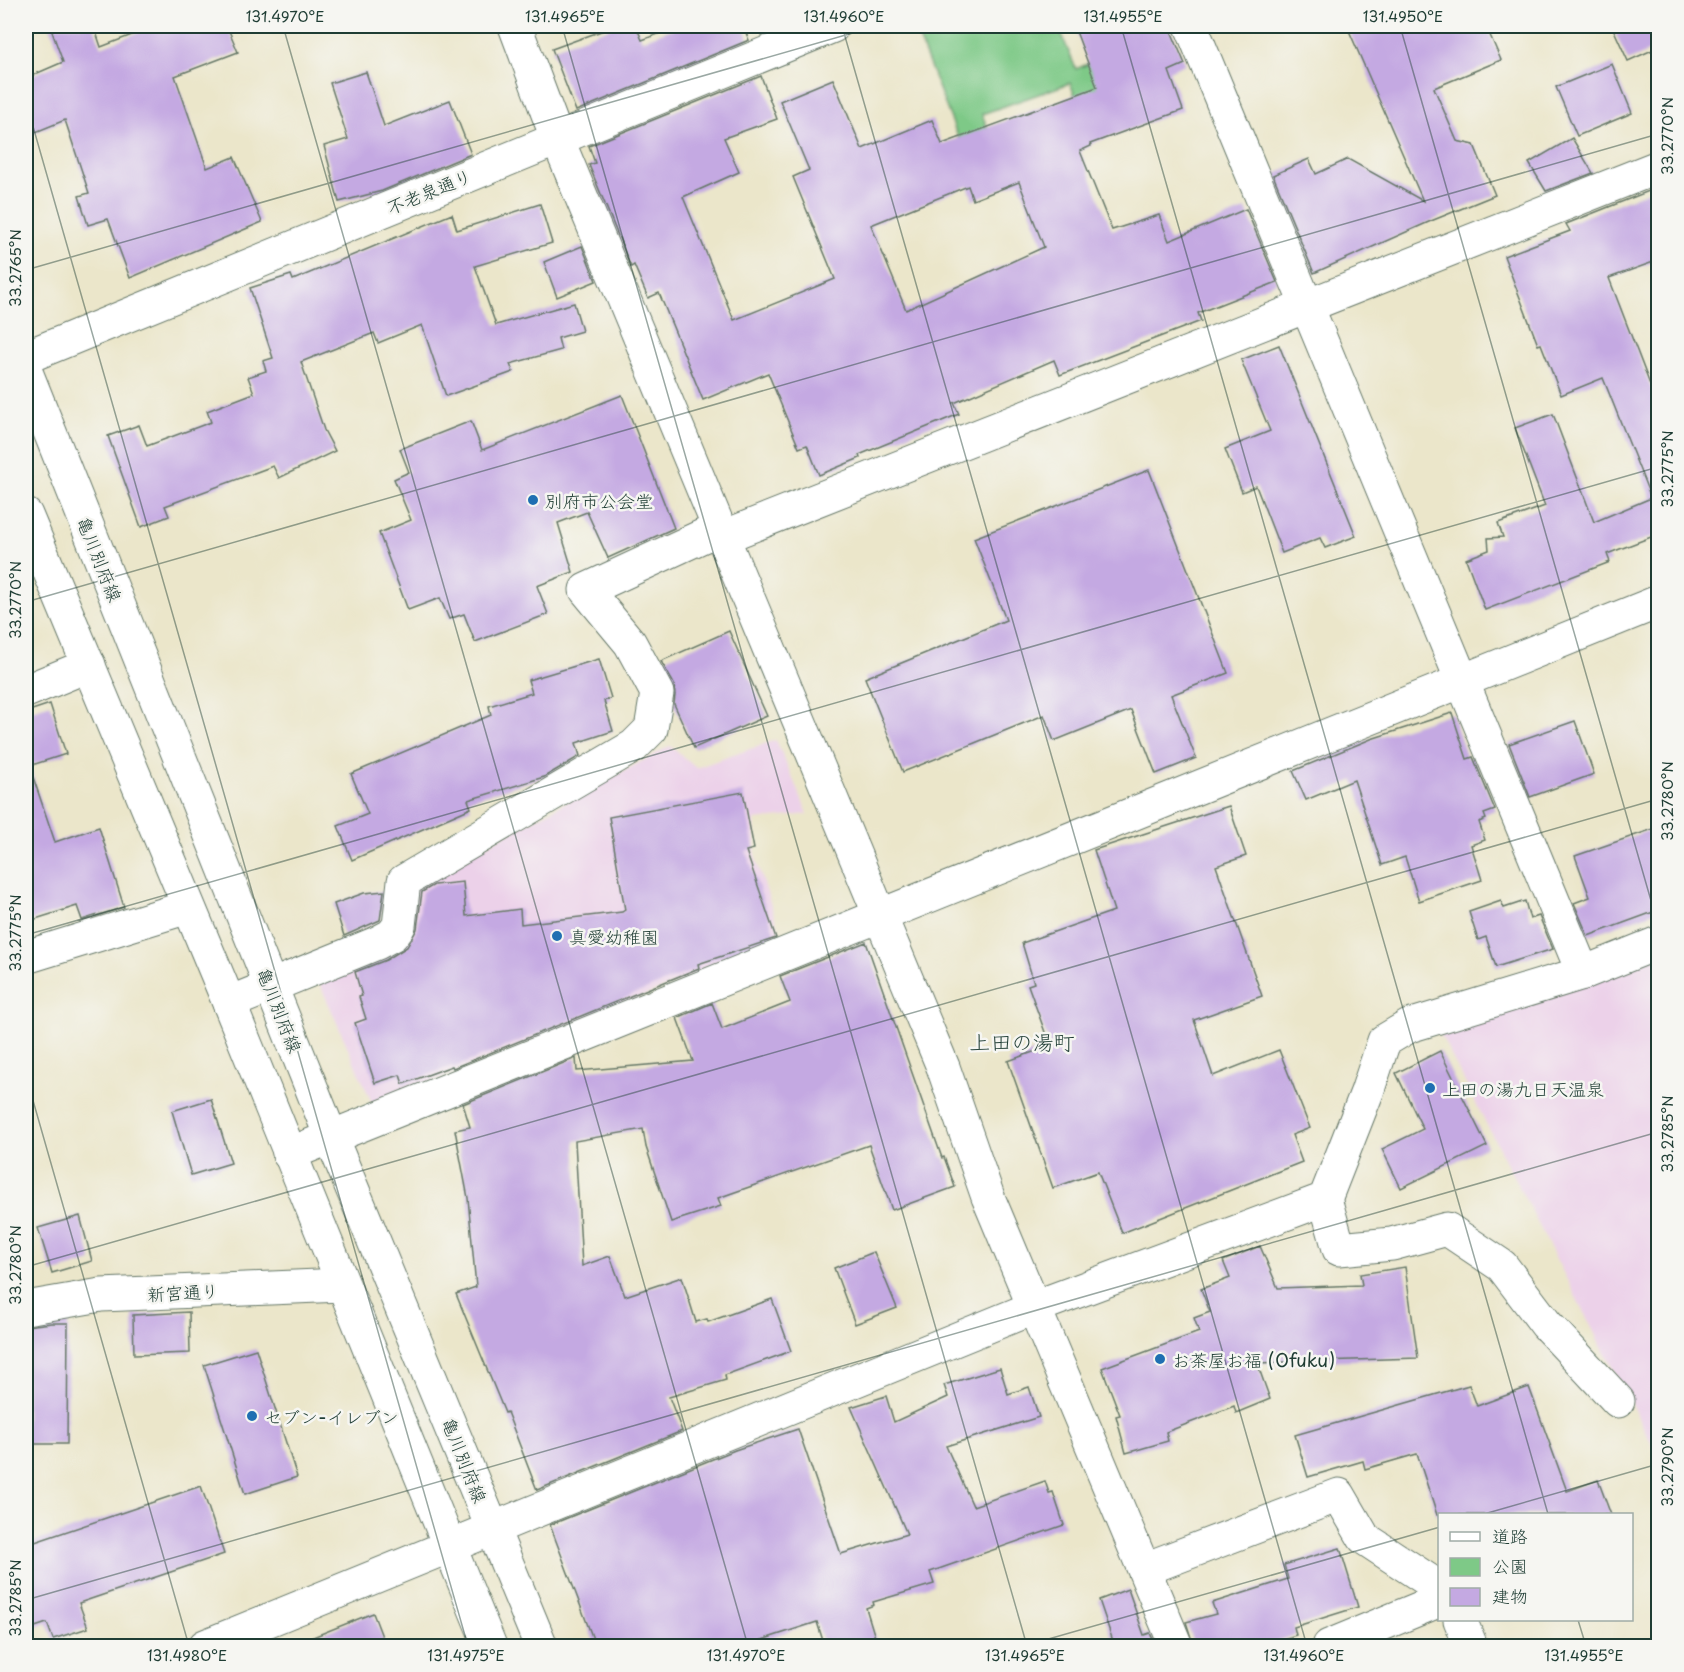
<svg xmlns="http://www.w3.org/2000/svg" width="1684" height="1672" font-family="'Playpen Sans','Klee One',sans-serif">
	<style>
		.built { fill: #ecd1e9 }
		.green { fill: #7ec987; stroke: #4e835e; stroke-width: 1.5 }
		.building { fill: #c4a9e2; fill-rule: evenodd }
		.lines { fill: none; stroke-linecap: round; stroke-linejoin: round }
		.minor-casing { stroke: #667868; stroke-width: 35 }
		.secondary-casing { stroke: #667868; stroke-width: 35 }
		.minor { stroke: #fff; stroke-width: 33 }
		.secondary { stroke: #fff; stroke-width: 33 }
		.ticks { fill: none; stroke: #1f3d34; stroke-width: 1.5; stroke-opacity: 0.45 }
		.poi-dot { fill: #1f6fb2; stroke: #f6f6f2; stroke-width: 2 }
		.labels { text-anchor: middle; dominant-baseline: central; stroke-width: 5; stroke-linejoin: round; paint-order: stroke }
		.street-label { font-size: 18px; fill: #1f3d34; stroke: #f6f6f2 }
		.poi-label { font-size: 18px; fill: #1f3d34; stroke: #f6f6f2; text-anchor: start }
		.quarter-label { font-size: 21px; fill: #1f3d34; stroke: #f6f6f2 }
		.neatline { fill: none; stroke: #1f3d34; stroke-width: 2 }
		.ticks-label { font-size: 15px; text-anchor: middle; fill: #1f3d34 }
	</style>
	<rect width="100%" height="100%" fill="#f6f6f2"/>
	<filter id="ink" filterUnits="userSpaceOnUse"><feTurbulence type="fractalNoise" baseFrequency=".0167" numOctaves="2"/><feDisplacementMap in="SourceGraphic" scale="12" xChannelSelector="R" yChannelSelector="G"/><feConvolveMatrix kernelMatrix="1 2 1 2 8 2 1 2 1" color-interpolation-filters="sRGB"/></filter>
	<filter id="wash" filterUnits="userSpaceOnUse"><feTurbulence type="fractalNoise" baseFrequency=".008" numOctaves="4" result="noise"/><feDisplacementMap in="SourceGraphic" scale="24" xChannelSelector="R" yChannelSelector="G"/><feGaussianBlur stdDeviation="1.35" result="paint"/><feColorMatrix in="noise" values="0 0 0 0 0 0 0 0 0 0 0 0 0 0 0 0 0 1.4 0 .05"/><feComposite in="paint" operator="in"/></filter>
	<g filter="url(#wash)">
		<rect width="100%" height="100%" fill="#ebe6ca"/>
		<!-- built -->
		<g class="built">
			<path d="M776,740L808,814L755,820V856L782,940L373,1105L319,982L354,960L419,882L670,746L696,768Z"/>
			<path d="M1658,950V1456L1440,1034Z"/>
		</g>
		<!-- green -->
		<path class="green" d="M914,26H1058L1076,69L1130,46L1081,111L1070,83L982,114L996,151L968,162Z"/>
		<g id="blocks">
			<!-- building -->
			<g class="building">
				<path d="M50,26H94L101,47L155,26H227L238,52L175,76L207,168L234,157L262,222L130,278L108,219L88,225L79,196L89,193L65,120L26,136V78L63,62Z"/>
				<path d="M615,26H636L642,40L680,26H743L749,40L576,111L552,49Z"/>
				<path d="M1074,26H1169L1185,64L1169,71L1183,110L1090,144L1091,146L1080,151L1112,230L1159,215L1169,241L1246,209L1277,282L1198,313L1201,321L1060,375L1054,360L954,403L959,414L859,455L860,458L819,475L807,445L799,448L768,373L703,400L659,293L648,298L634,265L631,267L589,165L595,163L589,146L761,76L777,119L724,138L739,172L683,197L734,320L835,279L793,177L809,170L780,101L833,79L862,149L932,120L942,144L1097,87ZM1019,182L1044,247L906,310L871,225L968,186L973,200Z"/>
				<path d="M1347,26H1486L1501,60L1434,88L1457,141L1474,145L1495,195L1431,221L1314,273L1273,175L1309,159L1316,174L1348,159L1423,201Z"/>
				<path d="M1612,26H1659V47L1628,61Z"/>
				<path d="M1612,64L1632,113L1577,136L1556,87Z"/>
				<path d="M366,72L384,126L450,100L471,154L382,191L339,202L324,146L348,139L330,83Z"/>
				<path d="M1572,138L1593,173L1546,191L1529,163Z"/>
				<path d="M1659,187V260L1609,278L1659,408V534L1607,554L1610,562L1485,610L1466,559L1489,550L1488,538L1503,537L1498,523L1545,506L1515,428L1553,414L1594,522L1651,498L1603,378L1561,395L1541,344L1538,345L1504,256L1570,231L1566,224Z"/>
				<path d="M540,204L552,243L475,266L496,325L574,303L582,331L558,338L561,350L510,364L513,372L446,396L422,325L378,343L374,333L301,362L324,430L335,451L279,478L273,466L165,506L169,516L141,527L108,436L139,425L147,446L211,422L207,411L254,393L248,377L266,371L263,361L273,358L250,288L291,275L293,280L452,214L457,230Z"/>
				<path d="M582,246L596,281L557,297L544,262Z"/>
				<path d="M1279,345L1356,536L1325,548L1320,538L1282,553L1256,486L1242,492L1225,449L1270,431L1241,360Z"/>
				<path d="M622,395L674,528L608,558L587,512L558,523L573,572L537,586L548,614L475,642L464,614L449,619L440,598L408,610L379,533L411,520L394,479L409,472L400,449L471,421L482,450Z"/>
				<path d="M1149,470L1228,673L1171,695L1196,758L1156,774L1131,710L1054,741L1044,715L903,772L865,678L1006,620L974,538Z"/>
				<path d="M729,631L767,716L694,748L674,704L675,695L674,684L661,661Z"/>
				<path d="M599,659L611,698L604,701L613,731L576,743L580,756L544,777L468,800L471,808L352,860L338,826L368,814L351,774L491,715L489,706L532,693L528,680Z"/>
				<path d="M50,704L66,754L26,767V712Z"/>
				<path d="M1452,713L1467,759L1473,757L1495,810L1484,814L1486,819L1479,822L1485,840L1471,845L1482,880L1419,901L1405,857L1382,865L1354,780L1306,800L1293,771L1371,739Z"/>
				<path d="M1575,721L1594,774L1530,797L1509,744Z"/>
				<path d="M31,771L55,842L99,827L124,907L82,920L77,906L26,922V772Z"/>
				<path d="M743,792L754,849L746,851L776,938L698,964L699,968L453,1068L452,1066L403,1084L400,1075L375,1083L355,1023L366,1019L359,997L362,996L355,972L386,960L407,947L417,929L422,892L434,885L463,882L466,916L520,909L521,924L622,912L625,910L609,817Z"/>
				<path d="M1229,806L1246,856L1216,866L1262,996L1194,1020L1213,1076L1279,1050L1310,1128L1292,1135L1302,1162L1122,1233L1098,1172L1053,1188L1008,1061L1050,1046L1028,985L1034,983L1022,943L1114,911L1094,850Z"/>
				<path d="M1659,827V910L1588,936L1574,903L1590,897L1575,856Z"/>
				<path d="M384,891L380,920L344,936L334,904L364,893Z"/>
				<path d="M1501,901L1504,908L1525,901L1530,919L1539,916L1553,949L1496,967L1486,937L1478,940L1469,912Z"/>
				<path d="M866,942L942,1158L944,1157L955,1187L892,1210L869,1145L718,1198L721,1206L671,1222L646,1147L643,1129L575,1141L582,1266L610,1256L625,1296L682,1277L696,1322L707,1319L708,1322L772,1299L791,1351L725,1375L726,1380L669,1397L682,1431L537,1490L507,1412L505,1413L456,1294L476,1287L468,1198L455,1130L470,1127L463,1104L576,1058L577,1071L693,1061L677,1018L712,1003L722,1029L790,1002L780,976Z"/>
				<path d="M1440,1051L1487,1146L1401,1188L1382,1149L1423,1129L1396,1073Z"/>
				<path d="M211,1099L231,1163L191,1175L172,1111Z"/>
				<path d="M80,1216L92,1261L52,1273L38,1228Z"/>
				<path d="M1260,1246L1278,1288L1362,1285L1360,1274L1405,1267L1418,1358L1257,1363L1270,1399L1236,1413L1234,1406L1166,1432L1168,1441L1126,1453L1116,1416L1120,1415L1102,1368L1199,1332L1194,1318L1210,1312L1201,1289L1230,1278L1223,1261Z"/>
				<path d="M874,1252L897,1308L855,1324L834,1268Z"/>
				<path d="M189,1312L190,1353L134,1355L133,1315Z"/>
				<path d="M52,1323H68L67,1444H26V1326Z"/>
				<path d="M256,1349L297,1477L245,1494L204,1365Z"/>
				<path d="M1000,1368L1008,1394L1029,1387L1039,1417L946,1446L973,1506L1045,1481L1049,1493L1053,1492L1064,1525L930,1572L934,1584L873,1602L874,1605L866,1608L878,1647H825L817,1622L740,1647H596L550,1525L735,1450L798,1429L841,1554L907,1534L851,1407L886,1396L894,1422L948,1397L944,1385Z"/>
				<path d="M1469,1385L1477,1406L1529,1387L1567,1491L1598,1480L1611,1515H1437L1417,1454L1365,1469L1363,1461L1308,1477L1295,1435Z"/>
				<path d="M201,1486L224,1554L79,1603L88,1628L53,1639L47,1623L26,1630V1545Z"/>
				<path d="M1340,1548L1358,1607L1294,1627L1296,1635L1258,1647H1194L1186,1622L1216,1614L1212,1603L1288,1579L1284,1565Z"/>
				<path d="M1128,1589L1144,1635L1150,1633L1156,1647H1115L1099,1600Z"/>
				<path d="M373,1613L386,1647H293V1645Z"/>
			</g>
		</g>
	</g>
	<g filter="url(#ink)">
		<use href="#blocks" fill-opacity="0" stroke="#667868" stroke-width="1.5"/>
		<g class="lines">
			<defs>
				<g id="minor">
					<path d="M515,26L557,138L943,1067L988,1197L1176,1646"/>
					<path d="M1191,26L1583,973"/>
					<path d="M26,357L833,26"/>
					<path d="M723,537L1658,167"/>
					<path d="M26,691L89,665"/>
					<path d="M26,957L188,907"/>
					<path d="M229,1003L377,943L392,935L399,926L404,881L634,746L651,729L657,693L630,643L586,590L720,528"/>
					<path d="M289,1154L1658,602"/>
					<path d="M1325,1199L1339,1249L1392,1244L1447,1229L1502,1266L1546,1324L1618,1401"/>
					<path d="M26,1308L101,1295L342,1285"/>
					<path d="M1145,1569L1339,1495L1364,1538L1440,1588"/>
					<path d="M1460,1620L1471,1646"/>
					<path d="M205,1646L1035,1307L1325,1199L1367,1092L1384,1041L1409,1026L1583,973L1658,943"/>
					<path d="M1329,1646L1440,1600"/>
				</g>
				<g id="secondary">
					<path d="M26,372L331,1137L541,1646"/>
					<path d="M26,515L229,1003L490,1646"/>
				</g>
			</defs>
			<!-- minor casing -->
			<use href="#minor" class="minor-casing"/>
			<!-- secondary casing -->
			<use href="#secondary" class="secondary-casing"/>
			<!-- minor -->
			<use href="#minor" class="minor"/>
			<!-- secondary -->
			<use href="#secondary" class="secondary"/>
		</g>
	</g>
	<!-- ticks -->
	<path class="ticks" d="M283,26L748,1646M562,26L1027,1646M842,26L1307,1646M1121,26L1548,1514M1400,26L1658,925M26,102L468,1646M26,270L877,26M26,602L1658,134M26,935L1658,467M26,1076L189,1646M26,1267L1658,799M1484,1514L1658,1464M26,1600L1658,1132M1578,1620L1586,1646M1024,1646L1440,1527"/>
	<!-- markers -->
	<g class="poi-dot">
		<circle cx="533" cy="500" r="6"/>
		<circle cx="557" cy="936" r="6"/>
		<circle cx="1430" cy="1088" r="6"/>
		<circle cx="1160" cy="1359" r="6"/>
		<circle cx="252" cy="1416" r="6"/>
	</g>
	<g class="labels">
		<!-- street labels -->
		<g class="street-label">
			<text transform="translate(429 191) rotate(-22)">不老泉通り</text>
			<text transform="translate(100 559) rotate(68)">亀川別府線</text>
			<text transform="translate(280 1010) rotate(68)">亀川別府線</text>
			<text transform="translate(183 1292) rotate(-3)">新宮通り</text>
			<text transform="translate(465 1460) rotate(68)">亀川別府線</text>
		</g>
		<!-- poi labels -->
		<g class="poi-label">
			<text x="545" y="500">別府市公会堂</text>
			<text x="569" y="936">真愛幼稚園</text>
			<text x="1442" y="1088">上田の湯九日天温泉</text>
			<text x="1172" y="1359">お茶屋お福 (Ofuku)</text>
			<text x="264" y="1416">セブン-イレブン</text>
		</g>
		<!-- quarter labels -->
		<g class="quarter-label">
			<text x="1022" y="1041">上田の湯町</text>
		</g>
	</g>
	<!-- margin -->
	<rect width="1684" height="1672" fill="none" stroke="#f6f6f2" stroke-width="66"/>
	<!-- legend -->
	<rect x="1438" y="1513" width="195" height="108" fill="#f6f6f2" stroke="#a0aca6" stroke-width="1.5"/>
	<rect x="1450" y="1532" width="30" height="9" fill="#ffffff" stroke="#a0aca6" stroke-width="1.5"/>
	<text x="1492" y="1543" font-size="18" fill="#1f3d34">道路</text>
	<rect x="1450" y="1558" width="30" height="18" fill="#7ec987" stroke="#a0aca6" stroke-width="1.5"/>
	<text x="1492" y="1573" font-size="18" fill="#1f3d34">公園</text>
	<rect x="1450" y="1588" width="30" height="18" fill="#c4a9e2" stroke="#a0aca6" stroke-width="1.5"/>
	<text x="1492" y="1603" font-size="18" fill="#1f3d34">建物</text>
	<rect x="33" y="33" width="1618" height="1606" class="neatline"/>
	<g class="ticks-label">
		<text x="285" y="22">131.4970°E</text>
		<text x="565" y="22">131.4965°E</text>
		<text x="844" y="22">131.4960°E</text>
		<text x="1123" y="22">131.4955°E</text>
		<text x="1403" y="22">131.4950°E</text>
		<text transform="translate(1668 136) rotate(-90)" y="5">33.2770°N</text>
		<text transform="translate(16 268) rotate(-90)" y="5">33.2765°N</text>
		<text transform="translate(1668 469) rotate(-90)" y="5">33.2775°N</text>
		<text transform="translate(16 600) rotate(-90)" y="5">33.2770°N</text>
		<text transform="translate(1668 801) rotate(-90)" y="5">33.2780°N</text>
		<text transform="translate(16 933) rotate(-90)" y="5">33.2775°N</text>
		<text transform="translate(1668 1134) rotate(-90)" y="5">33.2785°N</text>
		<text transform="translate(16 1265) rotate(-90)" y="5">33.2780°N</text>
		<text transform="translate(1668 1467) rotate(-90)" y="5">33.2790°N</text>
		<text transform="translate(16 1598) rotate(-90)" y="5">33.2785°N</text>
		<text x="187" y="1661">131.4980°E</text>
		<text x="466" y="1661">131.4975°E</text>
		<text x="746" y="1661">131.4970°E</text>
		<text x="1025" y="1661">131.4965°E</text>
		<text x="1304" y="1661">131.4960°E</text>
		<text x="1584" y="1661">131.4955°E</text>
	</g>
</svg>
